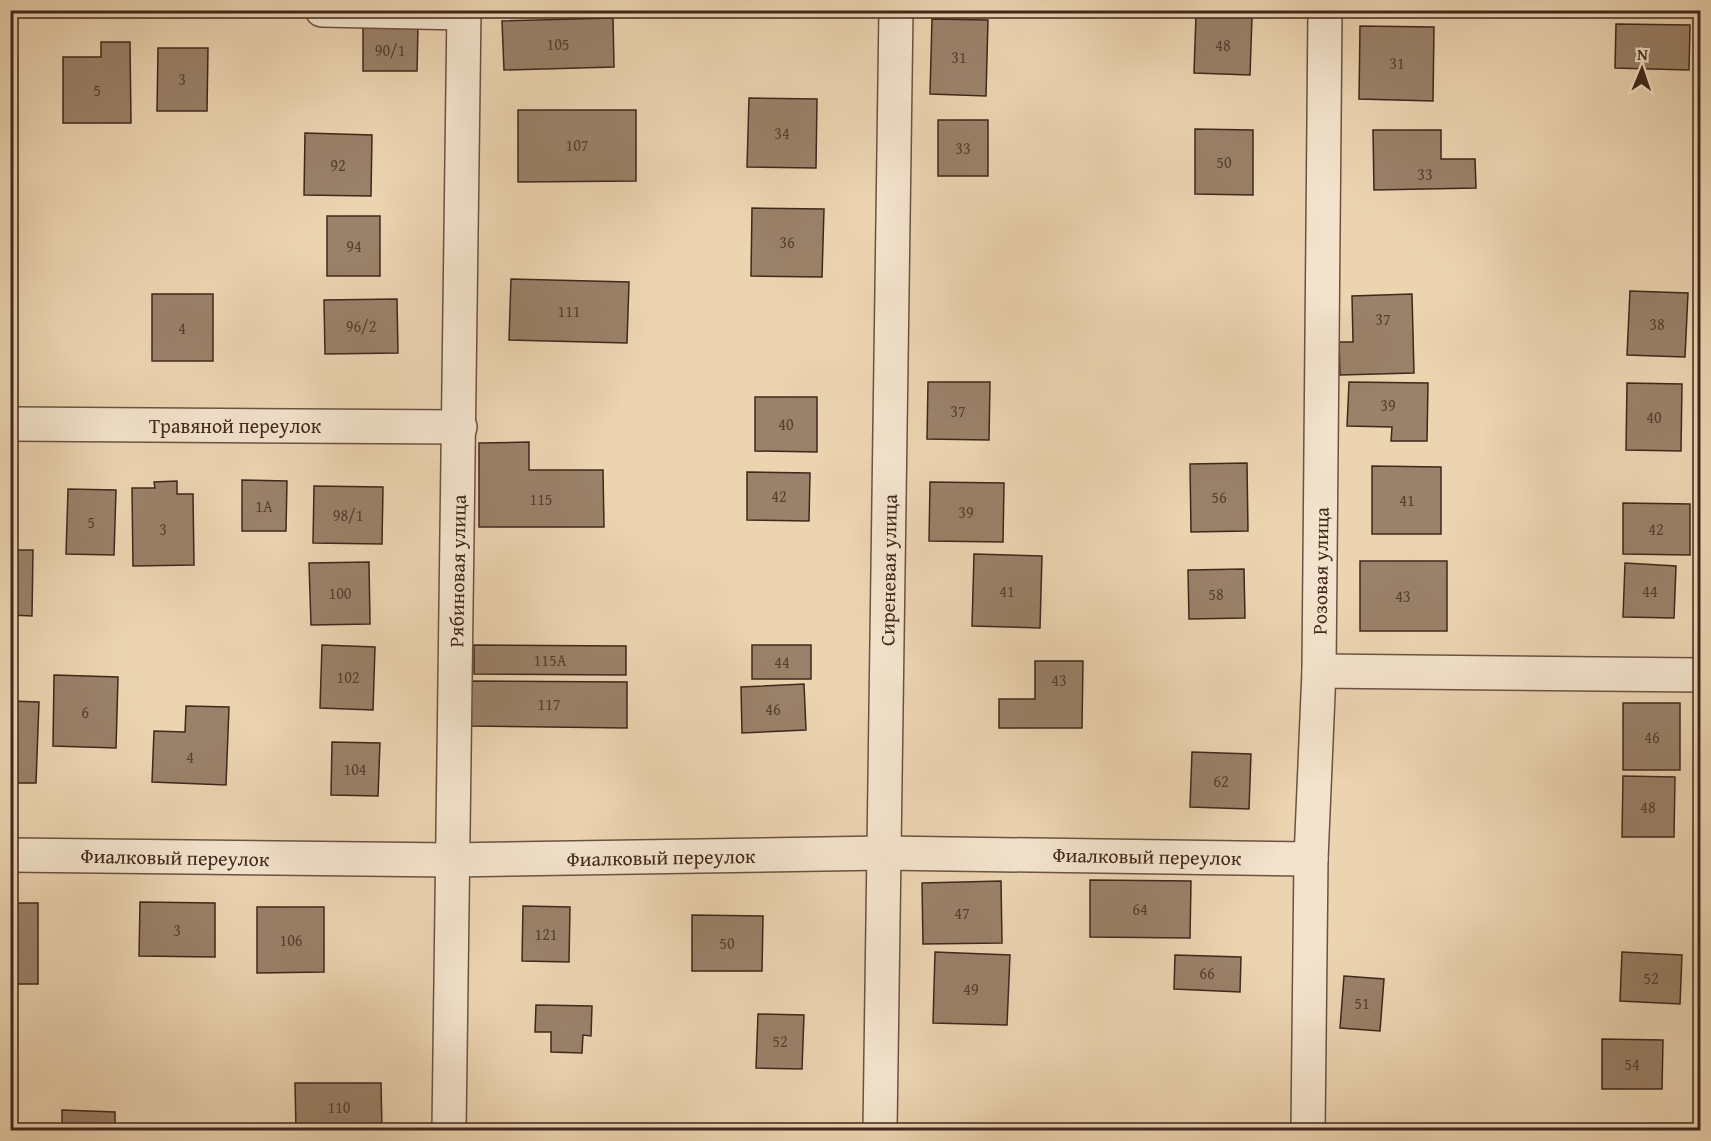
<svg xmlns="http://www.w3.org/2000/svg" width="1711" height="1141" font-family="'Gentium Book Plus',serif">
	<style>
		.building { fill: #9a8169; stroke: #41271c; stroke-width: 1.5 }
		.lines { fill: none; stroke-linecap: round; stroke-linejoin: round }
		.minor-casing { stroke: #6c5241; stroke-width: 36 }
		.minor { stroke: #f3e3cc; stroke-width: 33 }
		.labels { text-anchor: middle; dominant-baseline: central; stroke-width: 4.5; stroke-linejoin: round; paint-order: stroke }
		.number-label { font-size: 16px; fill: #573e2f }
		.street-label { font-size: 20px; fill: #41271c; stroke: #f3e3cc }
	</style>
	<rect width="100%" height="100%" fill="#ecd4b1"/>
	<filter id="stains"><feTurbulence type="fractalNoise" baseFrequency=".00333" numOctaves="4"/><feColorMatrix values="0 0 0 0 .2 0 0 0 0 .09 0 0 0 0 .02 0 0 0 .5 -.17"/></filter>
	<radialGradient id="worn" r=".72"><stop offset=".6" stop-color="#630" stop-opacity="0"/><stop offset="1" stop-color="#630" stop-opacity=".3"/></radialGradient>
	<!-- building -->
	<g class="building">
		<path d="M1196,15L1252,17L1250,75L1194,73Z"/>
		<path d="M613,18L614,67L504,70L502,21Z"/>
		<path d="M932,19L988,20L986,96L930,94Z"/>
		<path d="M1616,24L1690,25L1689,70L1615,68Z"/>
		<path d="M1360,26L1434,27L1433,101L1359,99Z"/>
		<path d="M363,28H418L417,71H363Z"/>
		<path d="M101,42H130L131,123H63V57H101Z"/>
		<path d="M158,48H208L207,111H157Z"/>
		<path d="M749,98L817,99L816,168L747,167Z"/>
		<path d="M518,110H636V181L518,182Z"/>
		<rect x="938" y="120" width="50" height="56"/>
		<path d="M1195,129L1253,130V195L1195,194Z"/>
		<path d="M1373,130H1441V159H1475L1476,188L1374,190Z"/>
		<path d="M305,133L372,135L371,196L304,195Z"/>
		<path d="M752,208L824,209L822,277L751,276Z"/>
		<rect x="327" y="216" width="53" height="60"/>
		<path d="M511,279L629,282L627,343L509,340Z"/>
		<path d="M1630,291L1688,293L1685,357L1627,355Z"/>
		<rect x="152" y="294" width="61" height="67"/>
		<path d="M1412,294L1414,373L1340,375L1339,342H1353L1352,296Z"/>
		<path d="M397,299L398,353L325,354L324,300Z"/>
		<path d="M928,382H990L989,440L927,439Z"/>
		<path d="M1349,382L1428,383L1427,441H1391L1392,427L1347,426Z"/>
		<path d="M1627,383L1682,384L1681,451L1626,450Z"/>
		<path d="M755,397H817V452L755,451Z"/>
		<path d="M529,442V470H603L604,527H479V443Z"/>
		<path d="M1247,463L1248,531L1191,532L1190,464Z"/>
		<path d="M1372,466L1441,467V534H1372Z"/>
		<path d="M747,472L810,473L809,521L747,520Z"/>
		<path d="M242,480L287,481L286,531H242Z"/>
		<path d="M177,481V494H193L194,565L133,566L132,488H155L154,482Z"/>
		<path d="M930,482L1004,483L1003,542L929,541Z"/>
		<path d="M314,486L383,487L382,544L313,543Z"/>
		<path d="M68,489L116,490L114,555L66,554Z"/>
		<path d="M1623,503L1690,504V555L1623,554Z"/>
		<path d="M10,550H33L32,616L10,615Z"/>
		<path d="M974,554L1042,556L1040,628L972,626Z"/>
		<rect x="1360" y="561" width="87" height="70"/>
		<path d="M369,562L370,624L311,625L309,563Z"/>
		<path d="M1625,563L1676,566L1674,618L1623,617Z"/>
		<path d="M1244,569L1245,618L1189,619L1188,570Z"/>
		<path d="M322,645L375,647L373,710L320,708Z"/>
		<path d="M474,645L626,646V675L474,674Z"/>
		<rect x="752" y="645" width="59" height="34"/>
		<path d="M1035,661H1083L1082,728H999V699H1035Z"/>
		<path d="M54,675L118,677L116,748L53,746Z"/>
		<path d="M471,681L627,682V728L471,726Z"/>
		<path d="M804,684L806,730L742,733L741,687Z"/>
		<path d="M10,701L39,702L36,783H10Z"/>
		<rect x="1623" y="703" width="57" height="67"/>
		<path d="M186,706L229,707L226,785L152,782L154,731L185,732Z"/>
		<path d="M332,742L380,743L378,796L331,795Z"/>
		<path d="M1192,752L1251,754L1249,809L1190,807Z"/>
		<path d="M1623,776L1675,777L1674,837H1622Z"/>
		<path d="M1090,880L1191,881L1190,938L1090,937Z"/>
		<path d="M1001,881L1002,943L923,944L922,883Z"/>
		<path d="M140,902L215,903V957L139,956Z"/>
		<rect x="10" y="903" width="28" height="81"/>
		<path d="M523,906L570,907L569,962L522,961Z"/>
		<path d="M257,907H324V972L257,973Z"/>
		<path d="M692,915L763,916L762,971H692Z"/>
		<path d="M935,952L1010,955L1007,1025L933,1023Z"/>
		<path d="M1622,952L1682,955L1680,1004L1620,1001Z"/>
		<path d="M1175,955L1241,957L1240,992L1174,989Z"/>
		<path d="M1344,976L1384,979L1380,1031L1340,1028Z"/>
		<path d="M536,1005L592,1006L591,1036L583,1035L582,1053L551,1052V1032H535Z"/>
		<path d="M758,1014L804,1015L802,1069L756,1068Z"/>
		<path d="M1602,1039L1663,1040L1662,1089H1602Z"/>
		<path d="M295,1083H381L382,1130H296Z"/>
		<path d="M62,1110L115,1112V1130H62Z"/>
	</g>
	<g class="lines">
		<defs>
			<g id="minor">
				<path d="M322,10L464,13"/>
				<path d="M10,424L460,427"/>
				<path d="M1319,671L1700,675"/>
				<path d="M10,855L451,860L884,853L1311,859"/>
				<path d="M449,1130L464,10"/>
				<path d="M880,1130L896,10"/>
				<path d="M1308,1130L1311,859L1319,671L1325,10"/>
			</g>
		</defs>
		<!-- minor casing -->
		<use href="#minor" class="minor-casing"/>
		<!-- minor -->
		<use href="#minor" class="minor"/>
	</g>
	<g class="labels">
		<!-- number labels -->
		<g class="number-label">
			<text x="558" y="44">105</text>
			<text x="1223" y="45">48</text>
			<text x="390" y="50">90/1</text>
			<text x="959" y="57">31</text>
			<text x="1397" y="63">31</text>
			<text x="182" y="79">3</text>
			<text x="97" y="90">5</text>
			<text x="782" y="133">34</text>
			<text x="577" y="145">107</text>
			<text x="963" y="148">33</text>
			<text x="1224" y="162">50</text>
			<text x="338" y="165">92</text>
			<text x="1425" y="174">33</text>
			<text x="787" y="242">36</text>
			<text x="354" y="246">94</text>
			<text x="569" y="311">111</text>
			<text x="1383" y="319">37</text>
			<text x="1657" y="324">38</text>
			<text x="361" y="326">96/2</text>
			<text x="182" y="328">4</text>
			<text x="1388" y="405">39</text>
			<text x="958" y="411">37</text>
			<text x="1654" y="417">40</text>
			<text x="786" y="424">40</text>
			<text x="779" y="496">42</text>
			<text x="1219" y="497">56</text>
			<text x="541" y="499">115</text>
			<text x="1407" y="500">41</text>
			<text x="264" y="506">1А</text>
			<text x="966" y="512">39</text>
			<text x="348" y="515">98/1</text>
			<text x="91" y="522">5</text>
			<text x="163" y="529">3</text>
			<text x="1656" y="529">42</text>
			<text x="1007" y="591">41</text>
			<text x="1650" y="591">44</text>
			<text x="340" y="593">100</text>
			<text x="1216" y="594">58</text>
			<text x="1403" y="596">43</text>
			<text x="550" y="660">115А</text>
			<text x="782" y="662">44</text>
			<text x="348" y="677">102</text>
			<text x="1059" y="680">43</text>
			<text x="549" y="704">117</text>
			<text x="773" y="709">46</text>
			<text x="85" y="712">6</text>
			<text x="1652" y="737">46</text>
			<text x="190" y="757">4</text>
			<text x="355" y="769">104</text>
			<text x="1221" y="781">62</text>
			<text x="1648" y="807">48</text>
			<text x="1140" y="909">64</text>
			<text x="962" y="913">47</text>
			<text x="177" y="930">3</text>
			<text x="546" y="934">121</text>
			<text x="291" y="940">106</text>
			<text x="727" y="943">50</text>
			<text x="1207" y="973">66</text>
			<text x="1651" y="978">52</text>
			<text x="971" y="989">49</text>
			<text x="1362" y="1003">51</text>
			<text x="780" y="1041">52</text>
			<text x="1632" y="1064">54</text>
			<text x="339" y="1107">110</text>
		</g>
		<!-- street labels -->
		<g class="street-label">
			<text x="235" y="425">Травяной переулок</text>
			<text transform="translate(888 570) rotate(-89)">Сиреневая улица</text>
			<text transform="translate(457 571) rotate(-89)">Рябиновая улица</text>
			<text transform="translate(1320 571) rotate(-89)">Розовая улица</text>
			<text transform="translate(1147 856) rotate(1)">Фиалковый переулок</text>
			<text transform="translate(175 857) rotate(1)">Фиалковый переулок</text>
			<text transform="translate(661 857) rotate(-1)">Фиалковый переулок</text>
		</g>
	</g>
	<!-- margin -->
	<rect width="1711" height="1141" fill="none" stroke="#ecd4b1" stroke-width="36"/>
	<rect x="12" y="12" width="1687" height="1117" fill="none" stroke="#41271c" stroke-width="3"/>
	<rect x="18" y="18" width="1675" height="1105" fill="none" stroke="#41271c" stroke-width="1.5"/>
	<!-- north arrow -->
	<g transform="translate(1642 69) rotate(2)" stroke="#f3e3cc" stroke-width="4.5" paint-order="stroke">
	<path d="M0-4.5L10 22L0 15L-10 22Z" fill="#41271c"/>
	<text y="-9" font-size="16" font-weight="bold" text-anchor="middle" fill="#41271c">N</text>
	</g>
	<rect width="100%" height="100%" filter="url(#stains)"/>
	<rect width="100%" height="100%" fill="url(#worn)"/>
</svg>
